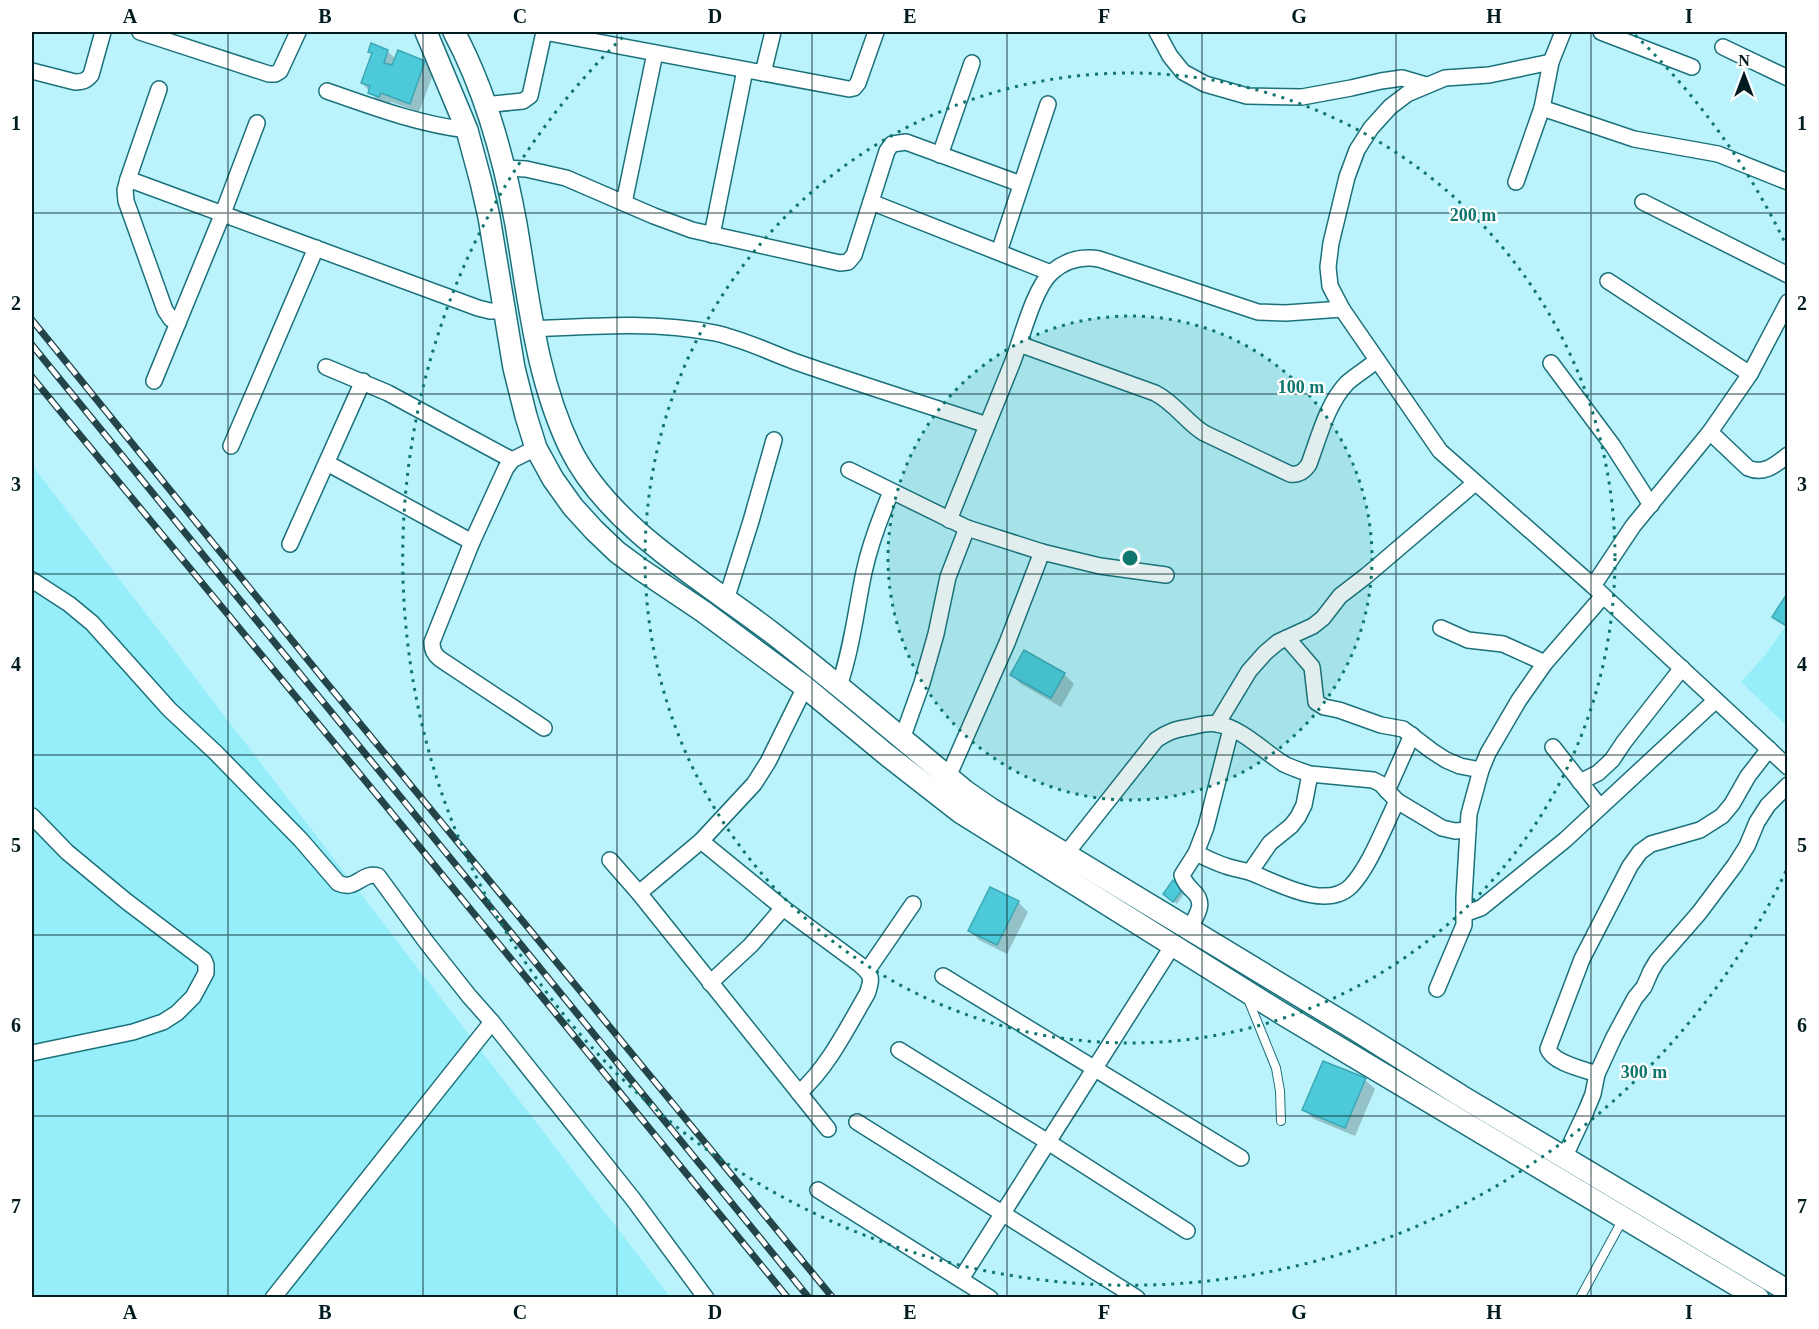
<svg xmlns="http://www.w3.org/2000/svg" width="1819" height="1329" font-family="'Times New Roman',serif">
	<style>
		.built { fill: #96eefa }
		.shadow { fill: #0003 }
		.building { fill: #4dcad9; stroke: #3ca8b5; stroke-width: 1.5 }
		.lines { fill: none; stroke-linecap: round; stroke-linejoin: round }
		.lane-casing { stroke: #1b717b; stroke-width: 10 }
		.street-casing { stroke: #1b717b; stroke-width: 18 }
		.secondary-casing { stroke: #1b717b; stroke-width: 24 }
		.lane { stroke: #fff; stroke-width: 8 }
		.street { stroke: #fff; stroke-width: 15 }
		.secondary { stroke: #fff; stroke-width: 21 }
		.rail-casing { stroke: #234549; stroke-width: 7 }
		.rail { stroke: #fff; stroke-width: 4.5; stroke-dasharray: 14; stroke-linecap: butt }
		.grid { fill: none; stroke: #001c20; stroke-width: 1.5; stroke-opacity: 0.55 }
		.ring { fill: none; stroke: #0f766e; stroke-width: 3; stroke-dasharray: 3 6 }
		.centre { fill: #0f766e; stroke: #fff; stroke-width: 3 }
		.ring-label { font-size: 18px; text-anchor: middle; font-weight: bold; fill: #0f766e; stroke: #fff; stroke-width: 4.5; stroke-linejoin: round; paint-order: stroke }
		.neatline { fill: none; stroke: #001c20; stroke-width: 2 }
		.grid-label { font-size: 20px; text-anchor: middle; font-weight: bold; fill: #001c20 }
	</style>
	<rect width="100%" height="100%" fill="#baf3fb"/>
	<!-- built -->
	<g class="built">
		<path d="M32,465L670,1297H32Z"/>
		<path d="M1787,624V726L1741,682L1766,654Z"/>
	</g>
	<!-- shadow -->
	<g class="shadow">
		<path d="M387,51L396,59L424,62L434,72L419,112L391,102L389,106L379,102L362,83L373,55L369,52Z"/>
		<path d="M1064,674L1074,684L1061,707L1021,684L1011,675Z"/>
		<path d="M1173,882L1185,892L1177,904L1168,897Z"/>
		<path d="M1018,902L1028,912L1007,954L979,940L970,931Z"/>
		<path d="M1365,1080L1375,1089L1355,1136L1314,1119L1304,1110Z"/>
	</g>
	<!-- building -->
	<g class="building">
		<path d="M371,43L388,50L384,63L392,65L398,50L425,61L410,104L381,93L379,97L368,93L370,86L361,83L372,53L368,52Z"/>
		<path d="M1788,592V627L1772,617Z"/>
		<path d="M1024,650L1065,673L1051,698L1010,675Z"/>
		<path d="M1173,880L1184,888L1173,902L1163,894Z"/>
		<path d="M990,887L1019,901L997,945L968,931Z"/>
		<path d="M1323,1061L1366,1078L1345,1128L1302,1110Z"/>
	</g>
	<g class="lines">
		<defs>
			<g id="lane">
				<path d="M1248,999L1276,1068L1280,1091L1281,1121"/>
				<path d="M1580,1298L1623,1219"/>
			</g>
			<g id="street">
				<path d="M140,32L269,74H275L280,71L298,32"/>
				<path d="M544,32L849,89L854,88L858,83L876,32"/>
				<path d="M1157,32L1170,56L1183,72L1205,84L1247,96L1302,97L1351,88L1381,81L1402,78L1426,85"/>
				<path d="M1601,32L1692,67"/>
				<path d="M1723,47L1788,78"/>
				<path d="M1551,62L1489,75L1445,78L1407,94L1390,107L1371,128L1357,150L1347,177L1331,243L1328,267L1330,286L1342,309L1440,451L1593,586L1788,767"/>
				<path d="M32,71L75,82C82,82 86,81 91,75L103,32"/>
				<path d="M763,73L773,32"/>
				<path d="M159,89L128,179L125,190L126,201L165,310L171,319L178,323"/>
				<path d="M327,91C373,107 418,124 467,130"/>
				<path d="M484,105L523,101L530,96L544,32"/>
				<path d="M1542,108L1634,139L1718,154L1788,182"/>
				<path d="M940,155L972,63"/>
				<path d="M503,168L526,169L566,178L654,216L692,230L840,263L848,262L854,255L887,151L892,144L906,142L1021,184"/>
				<path d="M128,179L478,308L490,311H505"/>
				<path d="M1516,182L1542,108L1551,62L1563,32"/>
				<path d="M871,202L1051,273"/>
				<path d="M1643,202L1788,275"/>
				<path d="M624,203L655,53"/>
				<path d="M712,235L745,70"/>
				<path d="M999,252L1048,104"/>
				<path d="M1608,281L1750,374"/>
				<path d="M533,329C593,326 655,321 715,333C743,339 769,352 796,362C859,384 924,404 987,425"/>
				<path d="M1019,344L1155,393C1175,403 1186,422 1204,433L1290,474C1299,475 1304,472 1309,464C1319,437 1327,404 1347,383C1356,375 1368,368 1377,360"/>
				<path d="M1551,363L1613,446L1651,505"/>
				<path d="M326,367L388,393L512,460"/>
				<path d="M154,381L223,213L257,123"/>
				<path d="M1710,432L1748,468C1764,475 1775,465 1788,455"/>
				<path d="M231,446L316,248"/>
				<path d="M536,448L512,460L506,468L472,542L432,642C432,650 434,654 440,659L544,728"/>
				<path d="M327,463L472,542"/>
				<path d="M849,470L967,528L1042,552L1100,566L1166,575"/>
				<path d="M949,520C970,467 992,414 1013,361C1022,337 1034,288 1052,272C1066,260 1081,256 1099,259L1258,312L1286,313L1342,309"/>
				<path d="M290,544L363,381"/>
				<path d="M32,580L69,604L92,623L169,709L216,753L301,840L338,883C356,892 362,871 378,876L427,943L469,996L492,1022L633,1199L706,1298"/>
				<path d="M1593,586L1633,526L1710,432L1750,374L1788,302"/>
				<path d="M726,600L751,521L774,440"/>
				<path d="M1441,628L1468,640L1503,644L1545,663"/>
				<path d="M1287,638L1312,667L1316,702L1324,707L1339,710L1381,725L1403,729L1432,751L1446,760L1460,766L1481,770"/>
				<path d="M839,686C852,648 856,610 864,572C870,544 880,518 891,492"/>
				<path d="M1217,724L1249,671L1265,653L1278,642L1313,626L1323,618L1340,596L1366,576L1475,483"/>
				<path d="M902,739L922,683L936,634L948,577L967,528"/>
				<path d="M1553,747L1600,807"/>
				<path d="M948,777L1007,643L1042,552"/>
				<path d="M1580,782L1598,773L1612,760L1624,742L1682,668"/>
				<path d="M1387,791L1412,735"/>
				<path d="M32,816L67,852L126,901L204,960L206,965V973L193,997L177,1013L163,1022L133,1032L32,1053"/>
				<path d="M701,841L783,908L859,964C872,975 873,978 867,994C847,1028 829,1066 799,1093"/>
				<path d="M1196,853C1206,858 1216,863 1226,866C1234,869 1244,870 1252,873C1278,883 1326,911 1351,886C1370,866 1384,827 1397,801"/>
				<path d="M1065,855L1156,740C1167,732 1176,729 1190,727C1199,725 1208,722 1217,724C1242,728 1263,751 1284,764C1292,768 1301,771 1310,774L1373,780L1381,784L1397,801L1442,828L1455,831L1468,830"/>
				<path d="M610,860L639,893L828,1129"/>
				<path d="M1250,872L1270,843L1291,826L1298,817L1304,805L1310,774"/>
				<path d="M639,893L701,841L754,784L768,762L805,687"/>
				<path d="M1464,914L1481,908L1565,840L1716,700"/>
				<path d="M1189,930C1196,915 1207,904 1193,891C1188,886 1184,882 1182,875L1196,853L1206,827L1231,729"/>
				<path d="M867,971L913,904"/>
				<path d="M943,976L1241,1158"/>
				<path d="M710,983L751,945L783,908"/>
				<path d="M1437,989L1464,925V897L1469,814L1481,770L1488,753L1519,700L1545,663L1603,596"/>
				<path d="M899,1050L1048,1142L1187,1231"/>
				<path d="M1597,1074C1583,1069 1553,1063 1548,1049L1582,959L1630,866L1640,852L1651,844L1700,830L1722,816L1732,804L1748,776L1769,749"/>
				<path d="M857,1122L1137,1298"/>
				<path d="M1564,1158L1586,1111L1593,1094L1597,1074L1614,1037L1635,998L1644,987L1651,971L1657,961L1699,913L1735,865L1747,846L1757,822L1768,805L1788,785"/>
				<path d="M818,1190L990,1298"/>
				<path d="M961,1279L1173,945"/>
				<path d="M273,1298L492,1022"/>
			</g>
			<g id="secondary">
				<path d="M426,32L467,130L481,182L489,217L514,368L526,416L536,448L553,479L573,507L594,530L617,552L640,569L704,612L805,687L887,755L960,812L1281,1013L1758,1298"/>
				<path d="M454,32C485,90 504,158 516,224C529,300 536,377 570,448C608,526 704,581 771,632C837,683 901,738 965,791L991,809L1356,1030L1461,1096L1788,1291"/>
			</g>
		</defs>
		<!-- lane casing -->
		<use href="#lane" class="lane-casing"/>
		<!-- street casing -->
		<use href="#street" class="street-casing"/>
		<!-- secondary casing -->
		<use href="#secondary" class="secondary-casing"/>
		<!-- lane -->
		<use href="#lane" class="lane"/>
		<!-- street -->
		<use href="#street" class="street"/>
		<!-- secondary -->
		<use href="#secondary" class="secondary"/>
		<defs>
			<g id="rail">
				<path d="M32,320L325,681L833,1298"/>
				<path d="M32,345L809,1298"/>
				<path d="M32,377L377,795L788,1298"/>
			</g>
		</defs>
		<!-- rail casing -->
		<use href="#rail" class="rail-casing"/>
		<!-- rail -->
		<use href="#rail" class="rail"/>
	</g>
	<!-- grid -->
	<path class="grid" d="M228,32V1298M423,32V1298M617,32V1298M812,32V1298M1007,32V1298M1202,32V1298M1396,32V1298M1591,32V1298M32,213H1788M32,394H1788M32,574H1788M32,755H1788M32,935H1788M32,1116H1788"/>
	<!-- distance rings -->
	<circle cx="1130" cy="558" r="242" fill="#0f766e" fill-opacity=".12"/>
	<g class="ring">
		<circle cx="1130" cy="558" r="242"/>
		<circle cx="1130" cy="558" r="485"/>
		<path d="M1786 871A727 727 0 1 1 625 35M1635 35A727 727 0 0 1 1786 245"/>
	</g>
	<circle cx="1130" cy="558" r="9" class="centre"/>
	<g class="ring-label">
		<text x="1473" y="221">200 m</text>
		<text x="1301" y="393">100 m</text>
		<text x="1644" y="1078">300 m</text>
	</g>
	<!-- border -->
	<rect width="1819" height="1329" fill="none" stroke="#ffffff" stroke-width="66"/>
	<!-- north arrow -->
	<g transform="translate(1744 75)" stroke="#ffffff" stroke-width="4.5" paint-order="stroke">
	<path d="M0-4.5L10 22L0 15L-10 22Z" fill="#001c20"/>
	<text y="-9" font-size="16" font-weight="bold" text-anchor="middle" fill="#001c20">N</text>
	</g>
	<rect x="33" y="33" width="1753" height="1263" class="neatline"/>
	<g class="grid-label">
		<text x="130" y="23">A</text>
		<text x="325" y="23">B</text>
		<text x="520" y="23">C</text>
		<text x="715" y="23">D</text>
		<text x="910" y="23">E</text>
		<text x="1104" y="23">F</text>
		<text x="1299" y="23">G</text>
		<text x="1494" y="23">H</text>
		<text x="1689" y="23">I</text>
		<text x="16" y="130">1</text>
		<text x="1802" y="130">1</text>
		<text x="16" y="310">2</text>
		<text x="1802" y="310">2</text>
		<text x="16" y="491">3</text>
		<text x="1802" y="491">3</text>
		<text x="16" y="671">4</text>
		<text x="1802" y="671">4</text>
		<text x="16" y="852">5</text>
		<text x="1802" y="852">5</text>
		<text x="16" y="1032">6</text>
		<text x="1802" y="1032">6</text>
		<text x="16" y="1213">7</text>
		<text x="1802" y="1213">7</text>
		<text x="130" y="1319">A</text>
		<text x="325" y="1319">B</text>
		<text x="520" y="1319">C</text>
		<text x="715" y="1319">D</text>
		<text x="910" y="1319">E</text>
		<text x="1104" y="1319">F</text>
		<text x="1299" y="1319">G</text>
		<text x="1494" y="1319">H</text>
		<text x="1689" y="1319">I</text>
	</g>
</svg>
